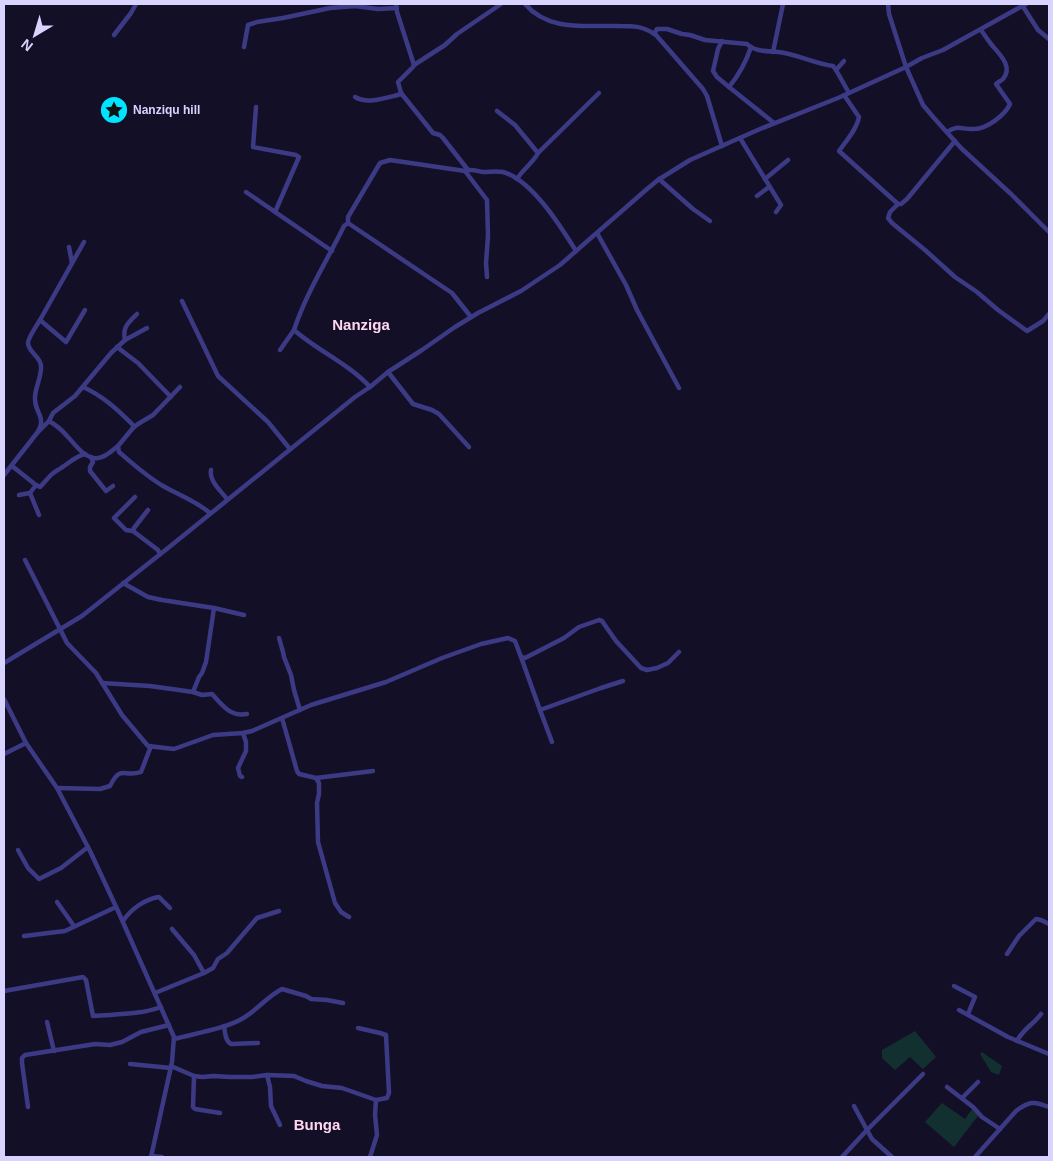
<svg xmlns="http://www.w3.org/2000/svg" width="1053" height="1161" font-family="Arial,sans-serif">
	<style>
		.green { fill: #12302f }
		.lines { fill: none; stroke-linecap: round; stroke-linejoin: round }
		.minor { stroke: #3d3a85; stroke-width: 4.5 }
		.labels { text-anchor: middle; dominant-baseline: central; stroke-width: 4; stroke-linejoin: round; paint-order: stroke }
		.poi-label { font-size: 12px; font-weight: bold; fill: #d9d4ff; stroke: #130f26; text-anchor: start }
		.quarter-label { font-size: 15px; font-weight: bold; fill: #ffd6f0; stroke: #130f26 }
	</style>
	<rect width="100%" height="100%" fill="#130f26"/>
	<!-- green -->
	<g class="green">
		<path d="M915,1031L936,1057L923,1069L910,1057L895,1070L882,1058V1050Z"/>
		<path d="M982,1052L1002,1066L999,1075L991,1072L980,1054Z"/>
		<path d="M942,1103L965,1119L972,1109L978,1116L954,1147L925,1122Z"/>
	</g>
	<g class="lines">
		<!-- minor -->
		<g class="minor">
			<path d="M396,4L397,12L414,65"/>
			<path d="M525,4C549,32 586,25 619,26C634,26 643,26 656,35L703,89L707,96L722,146"/>
			<path d="M1026,4L943,50L922,58L906,67L923,105L934,118L961,148L1011,194L1049,232"/>
			<path d="M1022,5L1038,30L1049,39"/>
			<path d="M654,34L657,29H667L682,34L690,35L705,40L747,44C755,52 768,51 778,52C797,54 815,64 833,66L836,70"/>
			<path d="M114,35L131,13L136,4"/>
			<path d="M722,41L718,49L713,71L717,77L729,87"/>
			<path d="M244,47L248,25L257,22L283,18L330,8L355,6L378,9L397,8"/>
			<path d="M751,47C746,62 739,75 729,87L774,123"/>
			<path d="M773,52L783,4"/>
			<path d="M844,61L836,70L849,93"/>
			<path d="M844,95L859,117C857,129 846,141 839,151L898,204"/>
			<path d="M355,97C368,105 388,97 402,94"/>
			<path d="M256,107L253,147L296,155L299,157L275,212"/>
			<path d="M497,111L515,125L538,153C533,163 523,169 517,179"/>
			<path d="M947,132C958,124 962,130 974,129C987,129 1005,115 1010,104L996,84C998,82 1001,81 1003,79C1014,66 998,53 991,44C987,39 984,34 981,30"/>
			<path d="M740,138L781,205L776,212"/>
			<path d="M955,141L907,199L901,204H898L890,212L888,218L892,223L925,250L955,277L977,292L998,310L1027,331L1043,321L1049,314"/>
			<path d="M538,153L599,93"/>
			<path d="M468,170L443,138L440,135L433,133L401,93L398,82L413,67L414,65L445,45L457,34L501,4"/>
			<path d="M465,171L487,200L488,236L486,263L487,277"/>
			<path d="M659,179L693,209L710,221"/>
			<path d="M765,179L788,160"/>
			<path d="M246,192L332,251"/>
			<path d="M757,196L769,187"/>
			<path d="M348,223L452,293L471,317"/>
			<path d="M597,233L626,285L637,310L679,388"/>
			<path d="M69,247L72,263"/>
			<path d="M182,301L218,376L268,422L290,449"/>
			<path d="M40,320L84,242"/>
			<path d="M125,340C122,327 129,322 137,314"/>
			<path d="M117,347L138,363L171,397"/>
			<path d="M280,350L294,330"/>
			<path d="M388,372L413,404L432,410L439,414L469,447"/>
			<path d="M83,387C103,396 118,410 133,425V428L118,446L119,452C133,464 146,476 163,486C179,495 196,501 210,513"/>
			<path d="M370,387C349,364 318,351 294,330C306,293 327,261 344,226L348,223V217L380,163L390,160L465,171C471,168 476,171 483,172C490,172 497,171 503,172C532,180 561,227 576,251"/>
			<path d="M133,428L138,424L153,415L180,387"/>
			<path d="M37,433C47,417 36,415 35,400C34,389 42,377 41,366C41,357 28,352 28,343C28,338 37,325 40,320L66,342L85,310"/>
			<path d="M118,446C113,450 105,458 98,458C85,460 75,444 67,436C62,430 56,425 49,421L53,413L75,396L111,353L125,340L147,328"/>
			<path d="M91,457L93,462L90,467V471L106,491L113,486"/>
			<path d="M12,466L36,485L30,493L19,495"/>
			<path d="M211,470C209,481 221,491 227,499"/>
			<path d="M4,475L37,433L49,421"/>
			<path d="M36,485L40,487C44,483 47,479 51,475C54,472 58,470 61,468C69,463 76,456 85,454"/>
			<path d="M30,493L39,515"/>
			<path d="M135,497L114,518L126,530L133,531L158,550L160,554"/>
			<path d="M133,531L134,528L148,510"/>
			<path d="M25,560L60,629"/>
			<path d="M123,583L148,597L162,600L214,608L244,615"/>
			<path d="M60,629L67,643L96,673L122,715L148,746L174,749L213,735L243,733L252,731L311,705L386,682L442,658L481,644L508,638L515,641L521,657L525,658L564,638L579,627L599,620L602,621L616,641L641,668L647,670L657,668L668,663L679,652"/>
			<path d="M279,638L283,652L284,657L291,675L294,690L300,710"/>
			<path d="M521,657L540,710L601,688L623,681"/>
			<path d="M4,663L82,616L168,548L355,397L370,387L388,372L422,350L455,327L478,313L521,291L560,265L647,189L658,180L690,160L760,129L838,98L906,67L889,14L888,4"/>
			<path d="M102,683L150,686L193,692L199,677L202,673L206,662L214,608"/>
			<path d="M193,692L202,695L212,694C222,705 230,717 247,714"/>
			<path d="M4,699L26,743L57,788L90,851L118,911L174,1037L172,1062L151,1157"/>
			<path d="M540,710L552,742"/>
			<path d="M282,718L297,771L299,774L316,778L319,783V794L317,803L318,842L335,903L341,912L349,917"/>
			<path d="M4,754L26,743"/>
			<path d="M242,777L240,776L238,768L246,751V742L243,733"/>
			<path d="M316,778L373,771"/>
			<path d="M57,788L100,789L110,786C121,764 124,778 141,772L151,746"/>
			<path d="M18,850L28,868L39,879L61,868L88,847"/>
			<path d="M57,902L74,926"/>
			<path d="M123,921C131,909 145,899 159,897L170,908"/>
			<path d="M172,929L194,955L204,973"/>
			<path d="M24,936L65,931L116,907"/>
			<path d="M1007,954L1019,936L1036,919L1041,920L1049,924"/>
			<path d="M954,986L975,997L968,1014"/>
			<path d="M4,991L83,977L86,980L93,1016C116,1014 139,1015 161,1007"/>
			<path d="M155,993L204,973L213,968L218,959L227,953L257,918L279,911"/>
			<path d="M959,1010L1008,1037L1049,1054"/>
			<path d="M47,1022L54,1051"/>
			<path d="M224,1026C225,1032 225,1041 231,1044L258,1043"/>
			<path d="M174,1039C196,1033 226,1029 245,1017C258,1009 268,996 282,989L306,996L311,999L327,1000L343,1003"/>
			<path d="M1017,1041C1023,1029 1033,1025 1041,1014"/>
			<path d="M130,1064L171,1068"/>
			<path d="M171,1066L194,1076L193,1107L195,1109L220,1113"/>
			<path d="M267,1075L270,1087L271,1106L280,1125"/>
			<path d="M194,1076L202,1077L214,1076L230,1077H252L267,1075L294,1076L306,1081L322,1086L342,1088L376,1100L387,1098L389,1093L386,1035L380,1033L358,1028"/>
			<path d="M947,1087L973,1107L982,1117L1000,1129"/>
			<path d="M962,1098L978,1082"/>
			<path d="M854,1106L867,1130L872,1139L892,1157"/>
			<path d="M28,1107L22,1063V1058L25,1055L95,1044L110,1045L122,1042L141,1032L169,1025"/>
			<path d="M151,1156L162,1157"/>
			<path d="M370,1157L377,1135L375,1115L376,1100"/>
			<path d="M842,1157L867,1130L923,1074"/>
			<path d="M975,1157L1016,1111C1029,1101 1034,1101 1049,1107"/>
		</g>
	</g>
	<!-- icons -->
	<defs>
		<symbol id="sight-disc" viewBox="-11 -11 22 22"><circle r="9.5" fill="#00e5ff" stroke="#130f26"/><path d="M0-6L1.8-2.2L6-1.7L2.9 1.2L3.7 5.4L0 3.3L-3.7 5.4L-2.9 1.2L-6-1.7L-1.8-2.2Z" fill="#111"/></symbol>
	</defs>
	<g fill-rule="evenodd">
		<use href="#sight-disc" x="98" y="94" width="32" height="32"/>
	</g>
	<g class="labels">
		<!-- poi labels -->
		<g class="poi-label">
			<text x="133" y="110">Nanziqu hill</text>
		</g>
		<!-- quarter labels -->
		<g class="quarter-label">
			<text x="361" y="324">Nanziga</text>
			<text x="317" y="1124">Bunga</text>
		</g>
	</g>
	<!-- border -->
	<rect width="1053" height="1161" fill="none" stroke="#d9d4ff" stroke-width="10"/>
	<!-- north arrow -->
	<g transform="translate(35 35) rotate(218)" stroke="#130f26" stroke-width="4" paint-order="stroke">
	<path d="M0-4L9 19L0 12L-9 19Z" fill="#d9d4ff"/>
	<text y="-8" font-size="14" font-weight="bold" text-anchor="middle" fill="#d9d4ff">N</text>
	</g>
</svg>
